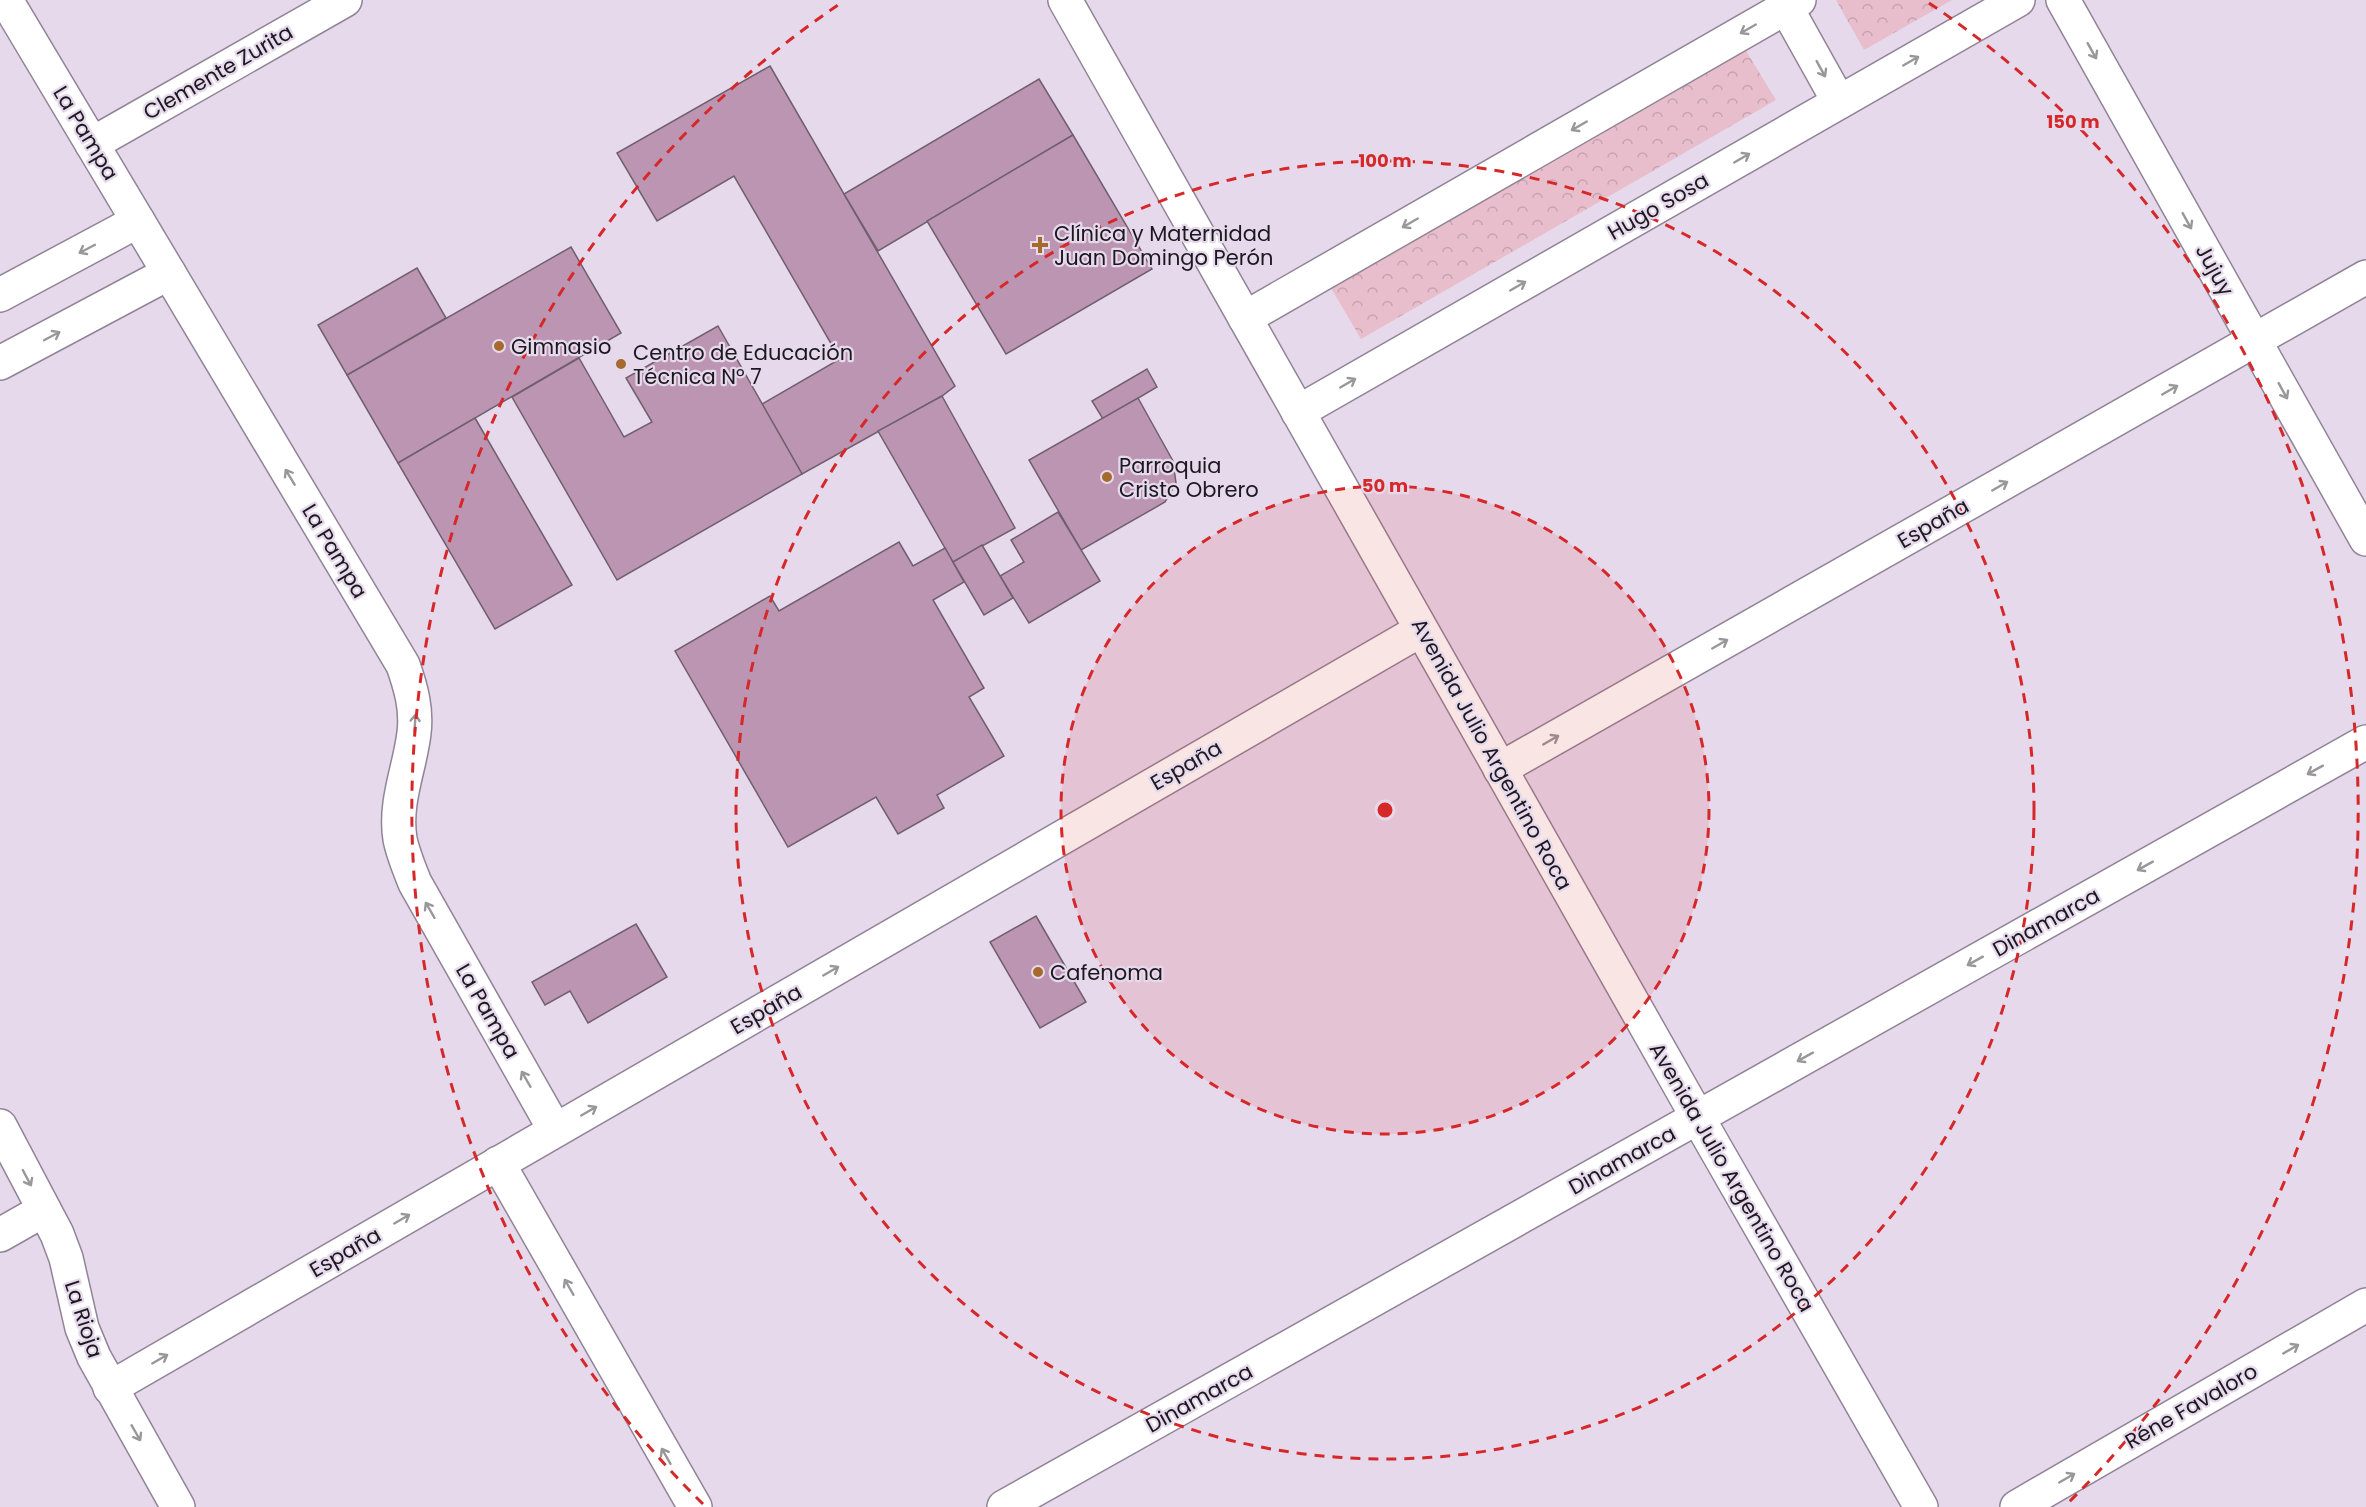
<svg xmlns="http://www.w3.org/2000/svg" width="2366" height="1507" font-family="Poppins,sans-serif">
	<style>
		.park { fill: url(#park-crowns) }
		.building { fill: #bc95b2; stroke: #705f6c; stroke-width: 1.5 }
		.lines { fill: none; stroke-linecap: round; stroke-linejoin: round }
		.minor-casing { stroke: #908496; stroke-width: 36 }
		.tertiary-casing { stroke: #908496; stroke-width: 36 }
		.minor { stroke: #fff; stroke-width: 33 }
		.tertiary { stroke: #fff; stroke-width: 33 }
		.oneway { stroke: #99979a }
		.ring { fill: none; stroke: #d62828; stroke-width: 3; stroke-dasharray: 10 8 }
		.poi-dot { fill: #a56a2c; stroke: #e6d9ec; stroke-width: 2 }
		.labels { text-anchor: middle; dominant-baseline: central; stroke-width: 4.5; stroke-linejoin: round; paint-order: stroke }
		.street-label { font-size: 21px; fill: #1c181f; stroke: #e6d9ec }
		.poi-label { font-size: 21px; fill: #1c181f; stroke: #e6d9ec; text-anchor: start }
		.centre { fill: #d62828; stroke: #e6d9ec; stroke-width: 3 }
		.ring-label { font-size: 18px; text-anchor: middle; font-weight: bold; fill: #d62828; stroke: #e6d9ec; stroke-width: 4.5; stroke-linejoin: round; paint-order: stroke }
	</style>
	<defs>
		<pattern id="park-crowns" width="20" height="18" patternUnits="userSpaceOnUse" patternTransform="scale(1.5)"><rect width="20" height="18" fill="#e9becc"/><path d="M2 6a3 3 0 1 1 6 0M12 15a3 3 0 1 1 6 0" fill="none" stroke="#c7a3af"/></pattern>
	</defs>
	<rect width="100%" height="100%" fill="#e6d9ec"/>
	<!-- park -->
	<g class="park">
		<path d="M1836,0H1952L1864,50Z"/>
		<path d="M1745,49L1776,100L1361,339L1331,288Z"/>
	</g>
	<!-- building -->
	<g class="building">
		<path d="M770,66L955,386L942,396L802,474L762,404L840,359L734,176L657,221L617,153Z"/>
		<path d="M1039,79L1073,135L878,251L844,194Z"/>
		<path d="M1073,135L1152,269L1006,354L927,221Z"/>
		<path d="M571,247L621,333L398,463L347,375Z"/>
		<path d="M417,268L446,318L347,375L318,325Z"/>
		<path d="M718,326L802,474L617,580L512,397L579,358L624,437L652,422L626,378Z"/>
		<path d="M1147,369L1157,387L1103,419L1092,401Z"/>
		<path d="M942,396L1015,528L953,562L878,431Z"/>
		<path d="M1138,398L1173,461L1176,483L1165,502L1081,550L1029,460Z"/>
		<path d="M475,418L572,585L495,629L398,463Z"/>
		<path d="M1058,512L1100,581L1029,623L1000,576L1024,562L1011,540Z"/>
		<path d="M899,542L913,566L945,548L964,582L933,600L984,688L969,697L1004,756L937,795L944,808L898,834L876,797L788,847L675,651L770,596L779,611Z"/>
		<path d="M982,545L1013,598L984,615L953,562Z"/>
		<path d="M1036,916L1086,1002L1040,1028L990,942Z"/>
		<path d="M636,924L667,977L588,1023L570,991L545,1005L532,982Z"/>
	</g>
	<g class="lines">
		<defs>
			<g id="minor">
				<path d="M6,0L403,665C411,688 417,709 414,733C410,768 394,802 400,839C403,854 409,868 415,883L555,1130"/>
				<path d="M1782,0L1839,102"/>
				<path d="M2063,0L2366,539"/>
				<path d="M92,144L345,0"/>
				<path d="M0,295L138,221"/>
				<path d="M1245,318L1799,0"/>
				<path d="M0,363L169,273"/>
				<path d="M1298,412L2018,0"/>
				<path d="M1500,769L2366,277"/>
				<path d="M0,1126L57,1234L66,1258L82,1328L94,1357L178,1507"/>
				<path d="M498,1163L695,1507"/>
				<path d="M0,1235L44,1210"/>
				<path d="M110,1388L1421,630"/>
				<path d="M1004,1507L2366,742"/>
				<path d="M2017,1507L2366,1305"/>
			</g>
			<path id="tertiary" d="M1065,0L1698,1118L1921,1507"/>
		</defs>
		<!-- minor casing -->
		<use href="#minor" class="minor-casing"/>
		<!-- tertiary casing -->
		<use href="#tertiary" class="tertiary-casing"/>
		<!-- minor -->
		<use href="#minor" class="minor"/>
		<!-- tertiary -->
		<use href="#tertiary" class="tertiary"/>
	</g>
	<!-- one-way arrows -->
	<defs><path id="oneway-shaft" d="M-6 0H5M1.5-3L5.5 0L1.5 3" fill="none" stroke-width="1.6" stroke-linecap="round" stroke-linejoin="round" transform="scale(1.5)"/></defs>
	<g class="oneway">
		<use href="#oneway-shaft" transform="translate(1748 29) rotate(150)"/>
		<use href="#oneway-shaft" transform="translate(2092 51) rotate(61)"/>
		<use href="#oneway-shaft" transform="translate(1911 61) rotate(-30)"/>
		<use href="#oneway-shaft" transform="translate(1821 69) rotate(61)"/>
		<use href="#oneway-shaft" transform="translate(1579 126) rotate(150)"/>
		<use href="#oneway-shaft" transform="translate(1742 158) rotate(-30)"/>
		<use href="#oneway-shaft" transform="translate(2187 221) rotate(61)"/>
		<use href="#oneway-shaft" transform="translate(1410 223) rotate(150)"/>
		<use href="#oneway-shaft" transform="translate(87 249) rotate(152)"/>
		<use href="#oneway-shaft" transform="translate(1518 286) rotate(-30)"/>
		<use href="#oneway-shaft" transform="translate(52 336) rotate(-28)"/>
		<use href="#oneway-shaft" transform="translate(1348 383) rotate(-30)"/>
		<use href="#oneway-shaft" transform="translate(2170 390) rotate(-30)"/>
		<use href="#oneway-shaft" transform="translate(2283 391) rotate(61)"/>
		<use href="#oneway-shaft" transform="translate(290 477) rotate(-121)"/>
		<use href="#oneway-shaft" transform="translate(2000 486) rotate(-30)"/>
		<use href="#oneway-shaft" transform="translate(1720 644) rotate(-30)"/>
		<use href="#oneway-shaft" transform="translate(415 723) rotate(-87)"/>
		<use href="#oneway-shaft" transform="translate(1551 740) rotate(-30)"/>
		<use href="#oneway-shaft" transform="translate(2315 770) rotate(151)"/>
		<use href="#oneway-shaft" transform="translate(2145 866) rotate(151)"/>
		<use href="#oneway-shaft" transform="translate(430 910) rotate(-120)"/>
		<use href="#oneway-shaft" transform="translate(1975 961) rotate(151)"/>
		<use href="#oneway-shaft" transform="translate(831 971) rotate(-30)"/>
		<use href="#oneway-shaft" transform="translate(1805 1057) rotate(151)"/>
		<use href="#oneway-shaft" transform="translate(526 1079) rotate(-120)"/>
		<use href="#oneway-shaft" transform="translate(589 1111) rotate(-30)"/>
		<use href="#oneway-shaft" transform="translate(27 1178) rotate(62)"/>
		<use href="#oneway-shaft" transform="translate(402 1219) rotate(-30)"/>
		<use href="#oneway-shaft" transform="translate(569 1287) rotate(-120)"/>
		<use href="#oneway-shaft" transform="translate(2291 1349) rotate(-30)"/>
		<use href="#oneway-shaft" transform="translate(160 1359) rotate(-30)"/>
		<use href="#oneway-shaft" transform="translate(136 1433) rotate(60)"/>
		<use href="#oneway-shaft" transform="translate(666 1456) rotate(-120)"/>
		<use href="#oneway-shaft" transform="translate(2067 1478) rotate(-30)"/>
	</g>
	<!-- distance rings -->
	<circle cx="1385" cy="810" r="324" fill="#d62828" fill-opacity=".12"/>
	<g class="ring">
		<circle cx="1385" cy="810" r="324"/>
		<circle cx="1385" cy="810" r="649"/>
		<path d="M703 1504A973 973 0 0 1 841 3M1929 3A973 973 0 0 1 2067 1504"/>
	</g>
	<!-- markers -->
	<g class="poi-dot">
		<path d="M1037 236h6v6h6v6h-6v6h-6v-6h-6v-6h6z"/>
		<circle cx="499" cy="346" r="6"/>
		<circle cx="621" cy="364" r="6"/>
		<circle cx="1107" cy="477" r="6"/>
		<circle cx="1038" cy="972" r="6"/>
	</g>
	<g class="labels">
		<!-- street labels -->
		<g class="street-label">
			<text transform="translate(218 72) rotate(-30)">Clemente Zurita</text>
			<text transform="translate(86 133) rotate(59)">La Pampa</text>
			<text transform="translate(1658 206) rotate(-30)">Hugo Sosa</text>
			<text transform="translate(2215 270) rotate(61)">Jujuy</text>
			<text transform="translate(1933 523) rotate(-30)">España</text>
			<text transform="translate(335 551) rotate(59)">La Pampa</text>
			<text transform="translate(1492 754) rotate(61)">Avenida Julio Argentino Roca</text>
			<text transform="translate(1186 765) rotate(-30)">España</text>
			<text transform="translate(2046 922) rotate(-29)">Dinamarca</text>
			<text transform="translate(766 1009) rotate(-30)">España</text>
			<text transform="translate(488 1011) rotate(60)">La Pampa</text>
			<text transform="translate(1622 1160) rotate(-29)">Dinamarca</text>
			<text transform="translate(1732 1177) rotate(60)">Avenida Julio Argentino Roca</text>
			<text transform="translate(345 1252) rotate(-30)">España</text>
			<text transform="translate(84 1319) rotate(72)">La Rioja</text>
			<text transform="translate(1199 1398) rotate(-29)">Dinamarca</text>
			<text transform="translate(2191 1406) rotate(-30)">Réne Favaloro</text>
		</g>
		<!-- poi labels -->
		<g class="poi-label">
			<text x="1054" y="233">Clínica y Maternidad<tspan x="1054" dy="24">Juan Domingo Perón</tspan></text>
			<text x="511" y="346">Gimnasio</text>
			<text x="633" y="352">Centro de Educación<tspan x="633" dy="24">Técnica N° 7</tspan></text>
			<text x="1119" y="465">Parroquia<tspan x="1119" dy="24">Cristo Obrero</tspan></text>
			<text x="1050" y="972">Cafenoma</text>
		</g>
	</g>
	<circle cx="1385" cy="810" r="9" class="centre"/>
	<g class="ring-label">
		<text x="2073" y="128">150 m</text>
		<text x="1385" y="167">100 m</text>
		<text x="1385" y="492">50 m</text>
	</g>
</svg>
